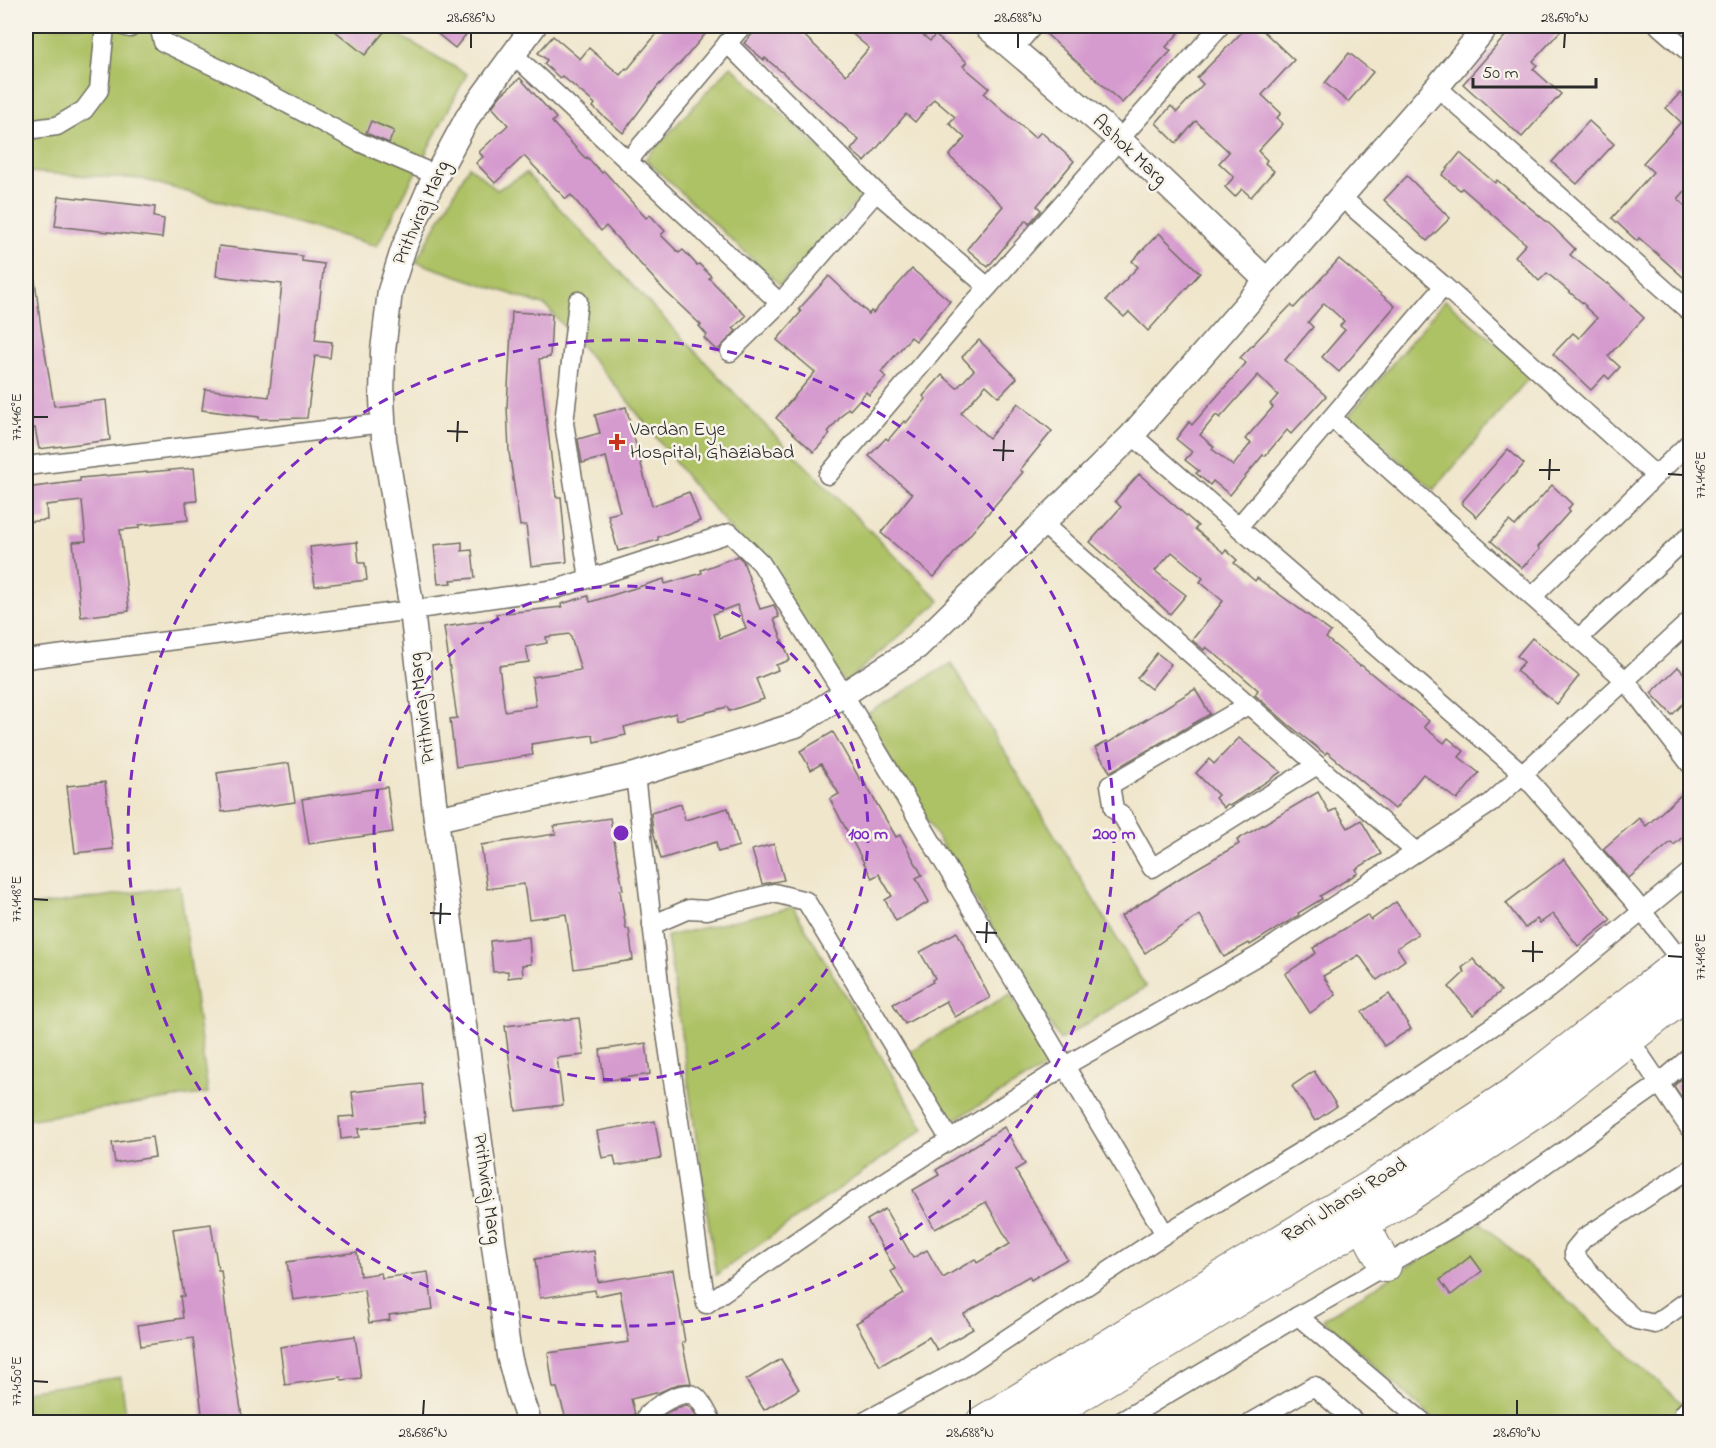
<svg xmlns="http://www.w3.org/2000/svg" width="1716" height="1448" font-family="'Indie Flower',sans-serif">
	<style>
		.park { fill: #adc165; stroke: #6c7648; stroke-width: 1.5 }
		.building { fill: #d59ace; fill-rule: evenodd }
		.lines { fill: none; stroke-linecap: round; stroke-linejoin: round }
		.minor-casing { stroke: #706c63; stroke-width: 21 }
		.tertiary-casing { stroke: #706c63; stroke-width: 27 }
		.trunk-casing { stroke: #706c63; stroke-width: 34 }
		.minor { stroke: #fff; stroke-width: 18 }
		.tertiary { stroke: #fff; stroke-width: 24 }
		.trunk { stroke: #fff; stroke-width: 32 }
		.ticks { fill: none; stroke: #2b2b2b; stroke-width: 2 }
		.ring { fill: none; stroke: #7b2cbf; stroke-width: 3; stroke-dasharray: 10 8 }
		.poi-dot { fill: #c8321e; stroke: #f7f3e8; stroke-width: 2 }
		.labels { text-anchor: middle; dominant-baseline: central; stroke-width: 5; stroke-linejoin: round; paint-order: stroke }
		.street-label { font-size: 20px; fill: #2b2b2b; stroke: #f7f3e8 }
		.poi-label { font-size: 20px; fill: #2b2b2b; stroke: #f7f3e8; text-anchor: start }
		.centre { fill: #7b2cbf; stroke: #f7f3e8; stroke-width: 3 }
		.ring-label { font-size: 18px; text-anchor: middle; font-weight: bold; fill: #7b2cbf; stroke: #f7f3e8; stroke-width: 5; stroke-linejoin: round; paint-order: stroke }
		.neatline { fill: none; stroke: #2b2b2b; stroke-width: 2 }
		.ticks-label { font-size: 15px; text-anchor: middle; fill: #2b2b2b }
	</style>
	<rect width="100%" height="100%" fill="#f7f3e8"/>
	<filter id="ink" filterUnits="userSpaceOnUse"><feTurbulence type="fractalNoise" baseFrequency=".0167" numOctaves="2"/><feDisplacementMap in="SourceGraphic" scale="12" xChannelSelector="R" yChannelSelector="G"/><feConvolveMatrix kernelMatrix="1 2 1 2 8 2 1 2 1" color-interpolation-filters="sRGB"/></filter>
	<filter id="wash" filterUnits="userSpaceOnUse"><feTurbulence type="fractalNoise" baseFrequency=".008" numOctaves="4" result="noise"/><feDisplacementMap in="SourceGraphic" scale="24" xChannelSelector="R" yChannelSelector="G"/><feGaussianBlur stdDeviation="1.35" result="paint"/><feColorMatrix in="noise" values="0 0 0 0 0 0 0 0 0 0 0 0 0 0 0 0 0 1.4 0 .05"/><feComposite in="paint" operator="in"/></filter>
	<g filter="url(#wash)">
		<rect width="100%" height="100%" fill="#f0e6cc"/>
		<!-- park -->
		<g class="park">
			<path d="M26,26H383L467,74L377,246L142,179L26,172Z"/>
			<path d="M731,66L866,192L780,285L645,159Z"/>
			<path d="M469,166L497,190L526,173L761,421L940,601L845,683L724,521L688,479L620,391L546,306L416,262Z"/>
			<path d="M1445,300L1532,374L1434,490L1348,417Z"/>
			<path d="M951,663L1146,987L1060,1040L864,716Z"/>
			<path d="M180,886L208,1093L26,1120V907Z"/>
			<path d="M793,907L924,1129L716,1275L667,936Z"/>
			<path d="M1010,994L1050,1065L950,1122L910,1051Z"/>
			<path d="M1480,1222L1690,1410V1422H1437L1323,1319Z"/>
			<path d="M121,1377L127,1422H26V1391Z"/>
		</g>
		<g id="blocks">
			<!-- building -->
			<g class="building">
				<path d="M329,26H389L365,55Z"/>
				<path d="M428,26H473L455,48Z"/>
				<path d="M663,26H712L686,57L657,87L623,133L593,107L595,104L562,76L560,78L544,64L547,60L538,53L553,36L580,59L589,48L620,75L626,68L627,70Z"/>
				<path d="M760,26H794L846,75L869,48L843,26H912L930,41L935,35L967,62L963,66L989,88L984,94L1035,138L1041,132L1074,161L1037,206L1041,210L1029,224L1026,220L988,267L967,249L1003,206L949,156L965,138L949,123L955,117L934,99L915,122L906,114L865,162L851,150L859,140L782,72L765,58L764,60L744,43Z"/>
				<path d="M1044,26H1185L1166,47L1171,51L1122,103L1043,31Z"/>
				<path d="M1248,26H1258L1294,60L1262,95L1281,113L1277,118L1283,124L1258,151L1267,160L1265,163L1274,171L1251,197L1242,189L1235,197L1225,187L1234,177L1219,163L1229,152L1196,121L1176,143L1156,123L1171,106L1177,112L1203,84L1197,78Z"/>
				<path d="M1514,26H1565L1533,61L1537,65L1533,69L1561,94L1522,137L1463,84Z"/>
				<path d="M1349,53L1373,72L1348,102L1325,83Z"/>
				<path d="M520,78L556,118L552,122L586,159L587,157L602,173L604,171L646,218L650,215L665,231L661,235L679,253L683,250L697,265L699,264L711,276L709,278L746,316L733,328L736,331L717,351L704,338L707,335L699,326L701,325L665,291L606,226L601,231L571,195L566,199L524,156L495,183L476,163L483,157L479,152L508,125L492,107L501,95Z"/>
				<path d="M1680,93L1690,103V185L1678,199L1690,211V283L1639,238L1637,241L1612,218L1653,172L1643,163L1681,122L1666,108Z"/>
				<path d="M371,121L394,131L389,143L366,133Z"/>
				<path d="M1589,121L1614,144L1577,184L1552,162Z"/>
				<path d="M1460,153L1495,183L1497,180L1553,227L1575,249L1570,255L1607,284L1608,283L1644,318L1608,356L1620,367L1609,379L1605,375L1591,390L1553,354L1573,333L1579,338L1597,318L1585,307L1586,306L1547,273L1539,281L1515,256L1526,244L1462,188L1460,190L1442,175Z"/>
				<path d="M1407,176L1450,218L1427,241L1384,200Z"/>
				<path d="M59,196L155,207L154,217L164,219L162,238L55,226Z"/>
				<path d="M1159,233L1200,273L1148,331L1129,312L1124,317L1106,300L1138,267L1132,261Z"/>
				<path d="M219,246L302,256V261L324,264L315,340L332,342L330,358L315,356L307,418L259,419V417L202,410L205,389L269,397L282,284L216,276Z"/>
				<path d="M1339,259L1395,306L1339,372L1322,357L1345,330L1340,326L1344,321L1324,303L1308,322L1313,327L1285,360L1326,396L1291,434L1287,430L1265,456L1263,455L1230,495L1213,481L1210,485L1196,473L1199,471L1185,460L1192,452L1176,439L1189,422L1192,425L1246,363L1240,358L1291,305L1294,308ZM1258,375L1278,395L1270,404L1273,407L1245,439L1251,443L1233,466L1212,449L1214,447L1200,435L1216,415L1220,418Z"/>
				<path d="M26,265H33L41,328L54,406L106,400L110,440L39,449L35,428L26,430Z"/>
				<path d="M912,269L950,301L916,341L911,337L881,372L886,377L869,395L866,392L850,410L848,408L828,432L830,434L814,452L776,418L815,372L777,340L801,312L799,309L829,276L869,314L871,311L873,313Z"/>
				<path d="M512,312L552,314L550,357L539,359L556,497H561L567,562L531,566L526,525L520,526L509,452L507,407Z"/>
				<path d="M979,340L1017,378L999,397L986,385L961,413L989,438L1018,403L1052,431L1020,470L1023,472L934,577L881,533L912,494L869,456L886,438L888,440L904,421L906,423L926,399L923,396L942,375L957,388L974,370L962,357Z"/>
				<path d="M626,407L652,506L689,492L700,521L658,537V540L618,551L608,515L620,512L606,457L582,463L578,439L600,433L595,415Z"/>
				<path d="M1508,449L1524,464L1477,517L1461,503Z"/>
				<path d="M194,468L197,501L186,502L188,520L139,525V528L120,530L129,611L81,617L73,542L86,541L82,501L46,505L47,520L26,522V488L80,481V478Z"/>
				<path d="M1139,474L1198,526L1195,529L1224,553L1226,550L1237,560L1234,563L1255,581L1257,578L1331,632L1326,638L1360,666L1361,665L1429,721L1424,727L1444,743L1448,738L1464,751L1459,757L1479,773L1457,800L1423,774L1395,809L1327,752L1325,754L1289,725L1255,695L1258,690L1241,675L1206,647L1204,650L1192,640L1223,601L1200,582L1203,578L1172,552L1155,571L1186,595L1170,614L1090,542L1121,507L1115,501Z"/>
				<path d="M1552,485L1572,504L1568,509L1570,511L1538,547L1540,549L1522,568L1491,541L1509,521L1515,526Z"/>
				<path d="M357,542L359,563H365L367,580L315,586L310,547Z"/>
				<path d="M462,542V551L472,550L475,578L451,580L452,583L438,584L434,545Z"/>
				<path d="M738,556L743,561L760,609L774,605L779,617L774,619L790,660L776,665L778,670L756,679L764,699L729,711L727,707L677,720L676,713L624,727L626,735L594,742L593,735L531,744L533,755L456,767L450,719L457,718L444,627L497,619L496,614L562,607L561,604L588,596L590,602L664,579L665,584L702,573L701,570ZM737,605L746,628L720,638L713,614ZM570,634L581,670L532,677L536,706L505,711L499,666L529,662L526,647L547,643L546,637Z"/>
				<path d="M1532,638L1579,676L1557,704L1516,671L1524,662L1517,656Z"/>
				<path d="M1157,653L1171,664L1151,689L1137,678Z"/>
				<path d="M1678,667L1690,680V697L1672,715L1651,693Z"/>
				<path d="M1195,689L1210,714L1110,772L1095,748L1107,741L1108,743Z"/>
				<path d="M833,732L861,781L863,780L896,837L900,835L922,875L916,878L929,902L896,921L885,900L892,896L879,874L872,878L830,799L839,794L821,764L811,770L800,751Z"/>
				<path d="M1239,738L1281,772L1231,805L1227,804L1224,808L1215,798L1218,795L1196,773L1209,759L1214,764Z"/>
				<path d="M289,763L295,802L222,812L217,773Z"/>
				<path d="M105,782L113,849L75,853L67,786Z"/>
				<path d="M387,787L393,832L309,844L302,799Z"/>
				<path d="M1690,787V830L1674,845L1671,842L1629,878L1603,849L1639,818L1646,826Z"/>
				<path d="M1318,792L1329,812L1336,809L1348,828L1361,820L1381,854L1356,869L1358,873L1320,896L1322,899L1298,913L1299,915L1250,945L1249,943L1224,957L1200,915L1145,953L1121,916L1180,878L1239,844L1237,840Z"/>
				<path d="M681,804L685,820L728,808L739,846L718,852L716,842L661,859L653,831L651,813Z"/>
				<path d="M610,818L623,890H620L626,929H629L633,960L574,969L566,914L529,919L524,884L487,889L481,845L556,834L554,826Z"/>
				<path d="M774,844L784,880L762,884L752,850Z"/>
				<path d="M1564,859L1611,920L1578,946L1553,914L1540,923L1537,919L1525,928L1506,903Z"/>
				<path d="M1396,902L1418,934L1397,948L1405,960L1377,980L1359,955L1323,976L1336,995L1310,1013L1285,974L1316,953L1313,948L1367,915L1371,920Z"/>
				<path d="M957,932L990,998L955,1017L946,1001L905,1024L893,1004L933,982L932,980L935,978L920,952Z"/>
				<path d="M529,937L531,964L522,965L523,976L508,978V971L493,972L490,941Z"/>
				<path d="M1473,959L1501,991L1473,1015L1449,987L1465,972L1462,968Z"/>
				<path d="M1389,994L1411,1029L1384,1046L1362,1012Z"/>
				<path d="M579,1018L584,1055L557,1058L563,1105L516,1111L505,1026Z"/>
				<path d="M646,1043L650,1074L604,1081L600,1050Z"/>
				<path d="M1314,1071L1337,1106L1315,1121L1292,1086Z"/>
				<path d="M1690,1071V1110L1674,1086Z"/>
				<path d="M422,1084L425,1122L358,1129L359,1137L341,1139L339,1117L355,1116L352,1092Z"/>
				<path d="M655,1121L661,1158L616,1166L614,1156L602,1158L597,1131Z"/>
				<path d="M1004,1127L1025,1164L1015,1170L1067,1259L1031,1280L1029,1276L964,1314L973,1329L937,1350L929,1337L880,1366L856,1323L904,1294L891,1271L895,1269L867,1220L885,1209L913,1258L927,1250L943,1278L975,1259L977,1263L1010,1244L986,1202L935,1229L913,1190L939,1175L936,1170Z"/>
				<path d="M152,1137L155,1157L115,1163L112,1143Z"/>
				<path d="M211,1224L218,1270H221L229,1336L243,1422H203L193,1338L141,1346L138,1325L183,1318L180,1296H184L173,1229Z"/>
				<path d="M594,1251L598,1282L673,1270L685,1342H682L691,1383L678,1384L660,1392L631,1399L637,1422H567L557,1388H553L548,1353L629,1342L620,1291L596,1296L595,1290L540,1298L535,1259Z"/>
				<path d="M357,1252L360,1276L381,1273L382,1278L428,1272L433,1309L389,1315L390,1320L369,1323L364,1290L293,1300L287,1262Z"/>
				<path d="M1471,1256L1482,1271L1451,1295L1440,1280Z"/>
				<path d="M355,1336L361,1378L342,1380L341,1377L285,1385L280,1347Z"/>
				<path d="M781,1359L799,1389L764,1410L746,1380Z"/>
				<path d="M687,1405L692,1409L700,1422H659L661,1417L677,1408Z"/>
			</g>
		</g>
	</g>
	<g filter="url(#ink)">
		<use href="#blocks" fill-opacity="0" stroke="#706c63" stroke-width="1.5"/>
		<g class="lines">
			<defs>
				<g id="minor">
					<path d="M123,26L130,28L132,26"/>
					<path d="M159,26L163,42L245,81L359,142L436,175"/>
					<path d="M1659,26L1690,53"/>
					<path d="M727,43L876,192L988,287"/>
					<path d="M1013,49L1033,26"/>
					<path d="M512,53L780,303"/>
					<path d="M1437,87L1690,312"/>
					<path d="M26,130L57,126L84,110L99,90L105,26"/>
					<path d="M628,161L742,26"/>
					<path d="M1341,197L1444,286"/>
					<path d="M578,301L564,423L589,578"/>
					<path d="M730,352L780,303L876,192"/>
					<path d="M1332,418L1625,680L1690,764"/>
					<path d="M1132,435L1523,774L1633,900L1682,962"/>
					<path d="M26,466L383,423"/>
					<path d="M828,475L973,304L1220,26"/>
					<path d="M1043,524L1416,852"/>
					<path d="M1239,526L1444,286L1655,475"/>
					<path d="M1532,597L1690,442"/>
					<path d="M1579,638L1690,535"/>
					<path d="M26,659L412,610L556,589L730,533L761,563L843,693L1165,1234"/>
					<path d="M1248,705L1110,785L1114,809L1123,817L1152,868L1317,765"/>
					<path d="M635,775L660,992L706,1304L852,1203L1065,1066L1259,955L1491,803L1690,621"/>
					<path d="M652,925L689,909L707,910L774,893L806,901L950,1140"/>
					<path d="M1630,1040L1690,1129"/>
					<path d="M1690,1169L1584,1238L1574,1250V1255L1617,1303L1636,1320L1655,1324L1690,1299"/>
					<path d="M1684,1413L1690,1407"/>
					<path d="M648,1422L647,1415C656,1406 680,1390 693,1395C701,1398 708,1415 712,1422"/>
					<path d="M864,1422L961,1369L1165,1234L1364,1113L1548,989L1690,872"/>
					<path d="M1120,1422L1298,1316"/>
					<path d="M1252,1422L1314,1386L1355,1422"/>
					<path d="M1423,1422L1298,1316L1473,1215L1659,1084L1690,1057"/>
				</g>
				<g id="tertiary">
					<path d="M986,26L1119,139L1267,281"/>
					<path d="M436,819L635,775L796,725L917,647L1132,435L1437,87L1487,26"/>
					<path d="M529,1422L518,1390L509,1356L436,819L412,610L384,439L382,398L383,351L390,291L404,247L430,187L469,115L534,26"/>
				</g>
				<g id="trunk">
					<path d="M1363,1224L1385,1266"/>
					<path d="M982,1422L1377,1183L1515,1092L1690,955"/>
					<path d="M1036,1422L1405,1198L1544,1106L1690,991"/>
				</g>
			</defs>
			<!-- minor casing -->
			<use href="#minor" class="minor-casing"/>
			<!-- tertiary casing -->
			<use href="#tertiary" class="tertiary-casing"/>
			<!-- trunk casing -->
			<use href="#trunk" class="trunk-casing"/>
			<!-- minor -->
			<use href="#minor" class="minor"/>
			<!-- tertiary -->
			<use href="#tertiary" class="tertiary"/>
			<!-- trunk -->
			<use href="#trunk" class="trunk"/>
		</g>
	</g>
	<!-- ticks -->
	<path class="ticks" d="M471,48V33M1018,48V33M1564,48L1565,33M33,417H48M447,431L468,432M457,442L458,421M993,450L1014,451M1003,461L1004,440M1539,470H1560M1668,474L1683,475M1549,480L1550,459M33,899L48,900M430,913L451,914M440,924L441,903M976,932L997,933M986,943L987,922M1522,951L1543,952M1668,956L1683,957M1533,962V941M33,1381L48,1382M423,1415L424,1400M970,1415V1400M1517,1415V1400"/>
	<!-- distance rings -->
	<g class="ring">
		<circle cx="621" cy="833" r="247"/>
		<circle cx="621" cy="833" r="493"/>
	</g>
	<!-- markers -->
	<path class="poi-dot" d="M614 433h6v6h6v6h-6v6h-6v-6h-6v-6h6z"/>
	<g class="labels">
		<!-- street labels -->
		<g class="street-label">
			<text transform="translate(1129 151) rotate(43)">Ashok Marg</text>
			<text transform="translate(422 213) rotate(-66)">Prithviraj Marg</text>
			<text transform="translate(423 708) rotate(-97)">Prithviraj Marg</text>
			<text transform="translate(486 1189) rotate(82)">Prithviraj Marg</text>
			<text transform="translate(1345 1201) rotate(-32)">Rani Jhansi Road</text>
		</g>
		<!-- poi labels -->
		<g class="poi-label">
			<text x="630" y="430">Vardan Eye<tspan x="630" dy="23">Hospital, Ghaziabad</tspan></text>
		</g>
	</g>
	<circle cx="621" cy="833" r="9" class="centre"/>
	<g class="ring-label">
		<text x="868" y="839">100 m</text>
		<text x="1114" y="839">200 m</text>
	</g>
	<!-- margin -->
	<rect width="1716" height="1448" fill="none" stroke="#f7f3e8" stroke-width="66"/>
	<!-- scale -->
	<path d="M1473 78v9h123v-9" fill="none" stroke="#2b2b2b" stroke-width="3"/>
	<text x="1482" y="78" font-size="18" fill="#2b2b2b" stroke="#f7f3e8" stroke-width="4.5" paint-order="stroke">50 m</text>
	<rect x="33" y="33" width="1650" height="1382" class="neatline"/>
	<g class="ticks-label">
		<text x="471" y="22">28.686°N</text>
		<text x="1018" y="22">28.688°N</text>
		<text x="1565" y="22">28.690°N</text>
		<text transform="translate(16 417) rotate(-90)" y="5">77.446°E</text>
		<text transform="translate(1700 475) rotate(-90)" y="5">77.446°E</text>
		<text transform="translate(16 899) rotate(-90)" y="5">77.448°E</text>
		<text transform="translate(1700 957) rotate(-90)" y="5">77.448°E</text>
		<text transform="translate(16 1381) rotate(-90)" y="5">77.450°E</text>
		<text x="423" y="1437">28.686°N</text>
		<text x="970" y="1437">28.688°N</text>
		<text x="1517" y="1437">28.690°N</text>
	</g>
</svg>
